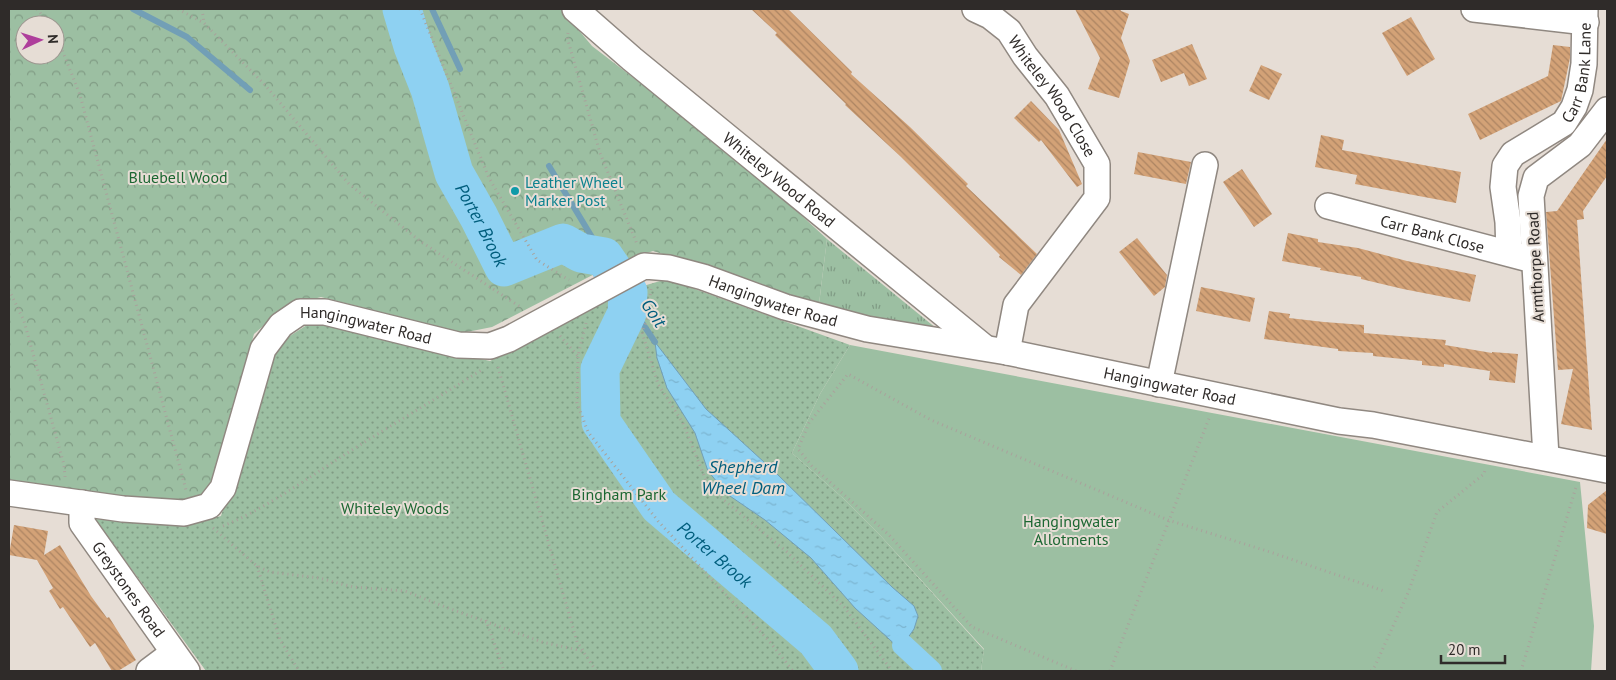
<svg xmlns="http://www.w3.org/2000/svg" width="1616" height="680" font-family="'PT Sans',sans-serif">
	<style>
		.grass { fill: url(#grass-tufts) }
		.forest { fill: url(#forest-crowns); fill-rule: evenodd }
		.park { fill: url(#park-dots) }
		.garden { fill: #9cbfa2 }
		.water { fill: url(#water-ripples); stroke: #729fb6 }
		.lines { fill: none; stroke-linecap: round; stroke-linejoin: round }
		.stream { stroke: #729fb6; stroke-width: 6 }
		.canal { stroke: #8ed1f2; stroke-width: 22 }
		.river { stroke: #8ed1f2; stroke-width: 39 }
		.building { fill: url(#building-back-hatch) }
		.minor-casing { stroke: #908881; stroke-width: 28 }
		.path { stroke: #a9a29c; stroke-width: 3; stroke-dasharray: 1 4; stroke-linecap: butt }
		.minor { stroke: #fff; stroke-width: 25 }
		.culture-dot { fill: #0f9aa8; stroke: #e6ddd5; stroke-width: 2 }
		.labels { text-anchor: middle; dominant-baseline: central; stroke-width: 4; stroke-linejoin: round; paint-order: stroke }
		.street-label { font-size: 16px; fill: #2f2b29; stroke: #e6ddd5 }
		.park-label { font-size: 16px; fill: #1c6732; stroke: #e6ddd5 }
		.culture-label { font-size: 16px; fill: #0d838f; stroke: #e6ddd5; text-anchor: start }
		.water-label { font-size: 18px; font-style: italic; fill: #015e7d; stroke: #e6ddd5 }
	</style>
	<defs>
		<pattern id="grass-tufts" width="24" height="20" patternUnits="userSpaceOnUse" patternTransform="scale(1.25)"><rect width="24" height="20" fill="#9cbfa2"/><path d="M3 7l-1-3M5 7V3M7 7l1-3M15 17l-1-3M17 17v-4M19 17l1-3" fill="none" stroke="#809b84"/></pattern>
		<pattern id="forest-crowns" width="20" height="18" patternUnits="userSpaceOnUse" patternTransform="scale(1.25)"><rect width="20" height="18" fill="#9cbfa2"/><path d="M2 6a3 3 0 1 1 6 0M12 15a3 3 0 1 1 6 0" fill="none" stroke="#809b84"/></pattern>
		<pattern id="park-dots" width="8" height="8" patternUnits="userSpaceOnUse" patternTransform="scale(1.25)"><rect width="8" height="8" fill="#9cbfa2"/><path d="M2 2h.1M6 6h.1" fill="none" stroke="#809b84" stroke-width="1.8" stroke-linecap="round"/></pattern>
		<pattern id="water-ripples" width="26" height="14" patternUnits="userSpaceOnUse" patternTransform="scale(1.25)"><rect width="26" height="14" fill="#8ed1f2"/><path d="M2 4q2-2 4 0t4 0M15 11q2-2 4 0t4 0" fill="none" stroke="#7bb4d0"/></pattern>
		<pattern id="building-back-hatch" width="6" height="6" patternUnits="userSpaceOnUse" patternTransform="scale(1.25)"><rect width="6" height="6" fill="#d3a277"/><path d="M-1 5l2 2M0 0l6 6M5-1l2 2" fill="none" stroke="#ac8462"/></pattern>
	</defs>
	<rect width="100%" height="100%" fill="#e6ddd5"/>
	<!-- grass -->
	<path class="grass" d="M827,239L942,333L859,316L819,304Z"/>
	<!-- forest -->
	<path class="forest" d="M9,9H561L592,46L747,165L827,239L819,304L653,251L612,265L492,327L462,333L321,297L286,306L254,334L211,487L194,500L174,505L9,482ZM25,25H55V55H25Z"/>
	<!-- park -->
	<path class="park" d="M667,279L850,345L820,394L792,453L844,499L879,534L984,650L981,671H206L95,519L184,526L221,516L273,347L313,321L490,361L626,291Z"/>
	<!-- garden -->
	<path class="garden" d="M850,345L1580,482L1594,626L1591,671H981L984,649L879,534L844,499L792,453L820,394Z"/>
	<!-- water -->
	<path class="water" d="M655,342L706,409L776,473L892,587L914,606L918,616L914,629L900,649L855,608L811,558L765,520L727,494L708,471L695,433L667,388L657,358Z"/>
	<g class="lines">
		<!-- stream -->
		<g class="stream">
			<path d="M133,9L187,37L250,90"/>
			<path d="M432,9L460,69"/>
			<path d="M549,166L604,257"/>
			<path d="M581,253L602,283"/>
			<path d="M607,292L615,303L614,339"/>
			<path d="M628,302L655,342"/>
		</g>
		<!-- canal -->
		<path class="canal" d="M903,645L931,671"/>
		<!-- river -->
		<path class="river" id="s1" d="M402,9L413,46L430,89L454,173L479,217L504,267L563,243L581,253L604,257L628,292L627,313L600,369L601,422L659,506L816,640L839,671"/>
	</g>
	<!-- building -->
	<g class="building">
		<path d="M751,9H788L852,72L851,74L910,127L968,184L966,186L1037,254L1021,275L999,257L1000,255L900,156L845,105L846,104L775,35L777,33Z"/>
		<path d="M1075,9H1120L1121,11L1129,14L1121,38L1130,61L1119,98L1088,89L1100,58Z"/>
		<path d="M1411,17L1435,59L1407,76L1382,33Z"/>
		<path d="M1192,44L1207,79L1189,86L1184,73L1161,82L1152,60Z"/>
		<path d="M1553,45L1570,47V58L1561,101L1480,140L1468,114L1548,76Z"/>
		<path d="M1261,65L1282,74L1269,100L1249,91Z"/>
		<path d="M1031,101L1059,130L1082,184L1077,187L1041,140L1039,142L1014,118Z"/>
		<path d="M1321,135L1344,140L1342,150L1461,172L1456,203L1355,184L1357,175L1315,167Z"/>
		<path d="M1607,139V176L1583,211L1584,219L1577,220L1592,430L1561,424L1573,369L1558,370L1546,212L1557,211Z"/>
		<path d="M1138,152L1191,162L1186,184L1134,174Z"/>
		<path d="M1242,169L1272,214L1254,227L1223,182Z"/>
		<path d="M1288,233L1318,239V242L1358,248L1407,261L1476,275L1470,302L1403,289L1361,279V277L1320,270L1321,268L1282,261Z"/>
		<path d="M1137,238L1167,275L1165,287L1154,296L1119,252Z"/>
		<path d="M1201,287L1255,298L1250,322L1196,311Z"/>
		<path d="M1269,311L1290,314L1289,318L1324,322L1364,325V333L1446,340L1445,345L1492,353V352L1518,354L1515,383L1489,380L1490,371L1444,364V367L1422,365V361L1373,356V353L1338,351V349L1264,339Z"/>
		<path d="M1607,490V534L1587,528L1588,505Z"/>
		<path d="M14,525L48,531L44,555L60,545L91,596L107,618L109,617L136,660L118,671H112L95,643L90,647L63,607L60,609L49,591L53,588L37,560L9,555Z"/>
	</g>
	<g class="lines">
		<defs>
			<g id="minor">
				<path id="s2" d="M575,9L632,59L984,347"/>
				<path id="s3" d="M975,9L990,16L1009,31L1025,56L1057,96L1097,164V198L1016,305L1007,352"/>
				<path d="M1474,9L1586,22"/>
				<path id="s4" d="M1328,206L1525,258"/>
				<path id="s5" d="M1509,253L1508,222L1503,187L1505,166L1513,154L1564,123L1574,107L1580,90L1584,64L1585,9"/>
				<path d="M1159,384L1205,165"/>
				<path d="M1546,457L1531,196L1536,178L1580,145L1607,110"/>
				<path id="s6" d="M9,493L123,509L184,513L209,506L223,488L263,349L281,325L300,312H325L458,345L490,346L509,339L644,266L669,268L703,277L785,307L867,329L1007,352L1339,421L1373,425L1607,470"/>
				<path id="s7" d="M82,503V523L187,671"/>
				<path d="M149,671L173,653"/>
			</g>
		</defs>
		<!-- minor casing -->
		<use href="#minor" class="minor-casing"/>
		<!-- path -->
		<g class="path">
			<path d="M37,9L50,25"/>
			<path d="M178,9L204,23L265,85L349,184L420,241L522,308"/>
			<path d="M202,9L204,23"/>
			<path d="M420,9L489,178L537,260L569,280"/>
			<path d="M55,32L80,95L186,490"/>
			<path d="M568,33L567,37L600,153L637,244"/>
			<path d="M651,289L647,320L642,332L658,384L683,423L709,488L787,552L844,607L892,671"/>
			<path d="M9,290L24,321L64,465L65,477"/>
			<path d="M586,323L578,356L577,403L588,432L658,521L769,641L793,671"/>
			<path d="M560,336L578,356"/>
			<path d="M498,367L577,642L583,650"/>
			<path d="M223,526C265,509 303,481 341,457C388,427 436,399 483,369"/>
			<path d="M213,528L257,566L270,572L319,578L353,587L405,591L448,608L542,642L583,651L596,671"/>
			<path d="M257,566L280,640L299,671"/>
			<path d="M486,620L504,671"/>
			<path d="M1076,671L972,627L889,535L812,466L798,449L809,423L848,374L931,420L1168,520L1270,552L1384,591"/>
			<path d="M1110,671L1210,416"/>
			<path d="M1371,671L1375,666L1408,593L1437,512L1484,474L1485,470"/>
			<path d="M1521,671L1576,487"/>
		</g>
		<!-- minor -->
		<use href="#minor" class="minor"/>
	</g>
	<!-- markers -->
	<circle class="culture-dot" cx="515" cy="191" r="5"/>
	<g class="labels">
		<!-- street labels -->
		<g class="street-label">
			<text stroke="none"><textPath href="#s5" startOffset="215">Carr Bank Lane</textPath></text>
			<text stroke="none"><textPath href="#s3" startOffset="119">Whiteley Wood Close</textPath></text>
			<text stroke="none"><textPath href="#s2" startOffset="266">Whiteley Wood Road</textPath></text>
			<text stroke="none"><textPath href="#s4" startOffset="108">Carr Bank Close</textPath></text>
			<text transform="translate(1535 267) rotate(-93)">Armthorpe Road</text>
			<text stroke="none"><textPath href="#s6" startOffset="925">Hangingwater Road</textPath></text>
			<text stroke="none"><textPath href="#s6" startOffset="490">Hangingwater Road</textPath></text>
			<text stroke="none"><textPath href="#s6" startOffset="1331">Hangingwater Road</textPath></text>
			<text stroke="none"><textPath href="#s7" startOffset="101">Greystones Road</textPath></text>
		</g>
		<!-- park labels -->
		<g class="park-label">
			<text x="178" y="177">Bluebell Wood</text>
			<text x="619" y="494">Bingham Park</text>
			<text x="395" y="508">Whiteley Woods</text>
			<text x="1071" y="521">Hangingwater<tspan x="1071" dy="18">Allotments</tspan></text>
		</g>
		<!-- culture labels -->
		<g class="culture-label">
			<text x="525" y="182">Leather Wheel<tspan x="525" dy="18">Marker Post</tspan></text>
		</g>
		<!-- water labels -->
		<g class="water-label">
			<text stroke="none"><textPath href="#s1" startOffset="231">Porter Brook</textPath></text>
			<text transform="translate(654 313) rotate(56)">Goit</text>
			<text x="743" y="466">Shepherd<tspan x="743" dy="21">Wheel Dam</tspan></text>
			<text stroke="none"><textPath href="#s1" startOffset="741">Porter Brook</textPath></text>
		</g>
	</g>
	<!-- border -->
	<rect width="1616" height="680" fill="none" stroke="#2f2b29" stroke-width="20"/>
	<!-- north arrow -->
	<g transform="translate(40 40) rotate(86)"><circle r="24" fill="#e6ddd5" stroke="#9d9690"/>
	<path d="M0-4L9 19L0 12L-9 19Z" fill="#ae3e9b"/>
	<text y="-8" font-size="14" font-weight="bold" text-anchor="middle" fill="#2f2b29">N</text>
	</g>
	<!-- scale -->
	<path d="M1441 655v8h64v-8" fill="none" stroke="#2f2b29" stroke-width="2.5"/>
	<text x="1448" y="655" font-size="15" fill="#2f2b29" stroke="#e6ddd5" stroke-width="4" paint-order="stroke">20 m</text>
</svg>
